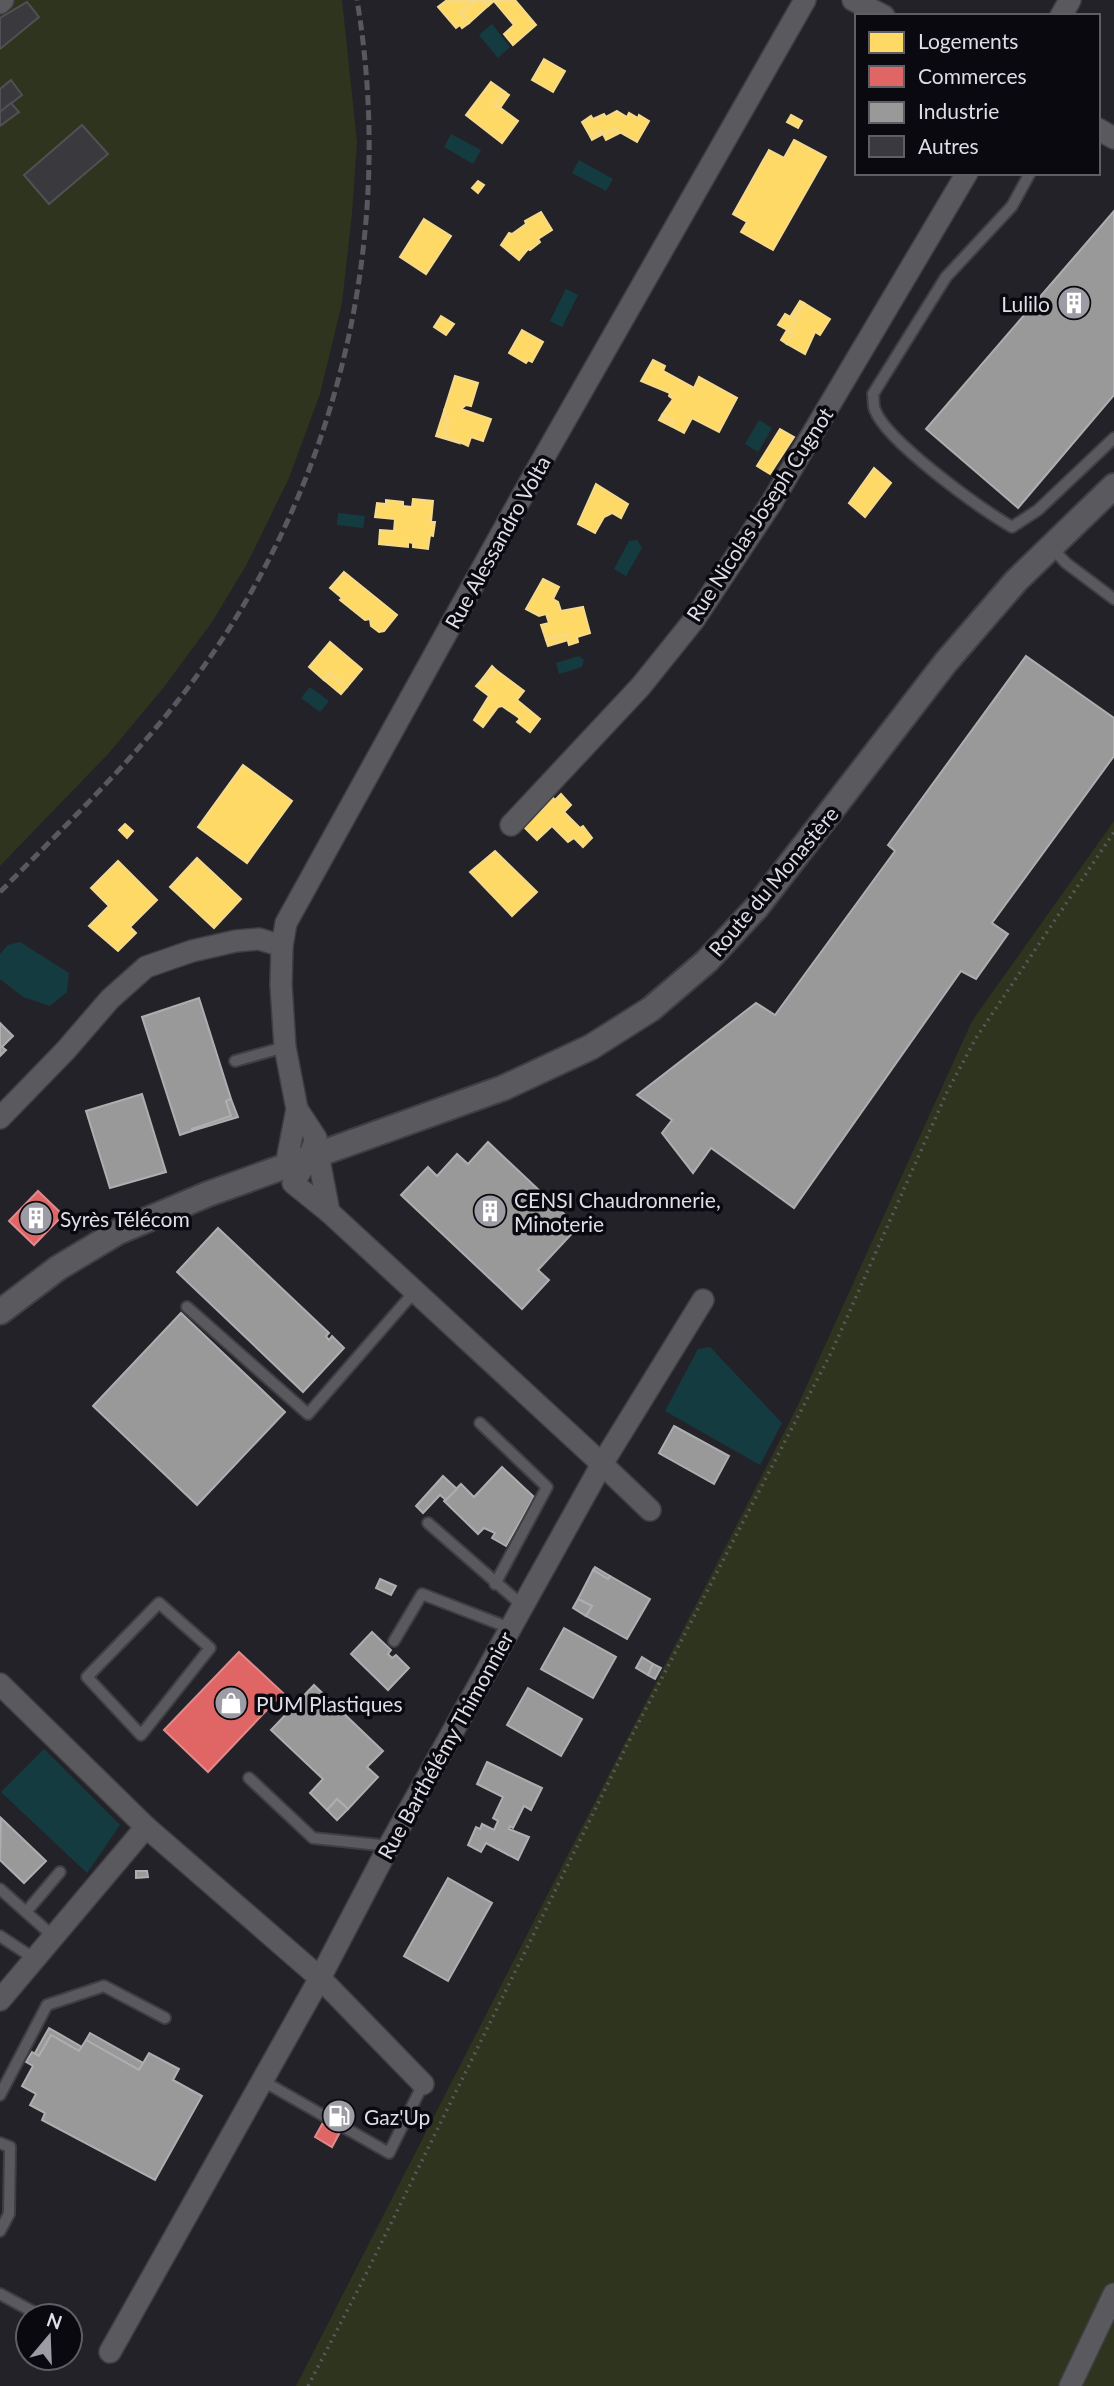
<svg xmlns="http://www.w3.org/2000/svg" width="1114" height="2386" font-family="Lato,sans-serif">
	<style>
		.green { fill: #2f341e }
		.water { fill: #143c40 }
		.homes { fill: #ffd966; stroke: #f5da8c; stroke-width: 2 }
		.shops { fill: #e06666; stroke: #e08a8c; stroke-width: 2 }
		.industry { fill: #999; stroke: #aeaeb0; stroke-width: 2 }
		.building { fill: #3a393e; stroke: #515055; stroke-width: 2 }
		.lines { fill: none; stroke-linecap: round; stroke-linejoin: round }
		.service-casing { stroke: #3e3e43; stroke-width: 14 }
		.minor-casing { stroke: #3e3e43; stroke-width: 24 }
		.tertiary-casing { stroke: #3e3e43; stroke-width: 28 }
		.path { stroke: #59585d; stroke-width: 3.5; stroke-dasharray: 2 5; stroke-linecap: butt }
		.service { stroke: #5a5a5e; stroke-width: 10 }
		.minor { stroke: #5a5a5e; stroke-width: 21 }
		.tertiary { stroke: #5a5a5e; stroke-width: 24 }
		.rail { stroke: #59585d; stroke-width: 5; stroke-dasharray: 10 5; stroke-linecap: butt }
		.labels { text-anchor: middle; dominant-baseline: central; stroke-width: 7; stroke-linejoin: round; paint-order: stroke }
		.poi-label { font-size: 21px; fill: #dfdee6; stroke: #0a090f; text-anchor: start }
		.street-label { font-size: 21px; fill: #dfdee6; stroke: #0a090f }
	</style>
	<rect width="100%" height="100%" fill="#232228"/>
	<!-- green -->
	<g class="green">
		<path d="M0,0H342L357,142L352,214L342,303L320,394L289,478L247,564L212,622L164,687L108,754L0,866Z"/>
		<path d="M1114,821V2386H296L798,1405L972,1021Z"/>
	</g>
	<!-- water -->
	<g class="water">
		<path d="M492,24L510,47L498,58L479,35Z"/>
		<path d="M451,134L481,150L473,164L444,147Z"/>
		<path d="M579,160L613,179L606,191L572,173Z"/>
		<path d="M566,289L578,295L562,327L550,321Z"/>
		<path d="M759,420L772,428L758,452L745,444Z"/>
		<path d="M338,513L365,516L363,528L337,525Z"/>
		<path d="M637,540L642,548L626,576L614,569L629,541Z"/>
		<path d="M579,656L584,660L582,667L559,674L556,663Z"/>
		<path d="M310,687L329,701L320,712L301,698Z"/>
		<path d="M20,942L69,973L67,992L50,1006L23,997L0,979V954L8,945Z"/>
		<path d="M710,1347L782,1423L760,1465L665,1411L698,1349Z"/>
		<path d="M44,1749L120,1825L87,1873L1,1792Z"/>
	</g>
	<!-- homes -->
	<g class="homes">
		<path d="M447,0H477L461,13L469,23L462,28L460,25L456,28L438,7Z"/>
		<path d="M477,0H483L488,6L469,23L461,13Z"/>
		<path d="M483,0H515L536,25L513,45L504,34L514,25L494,1L488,6Z"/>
		<path d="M544,59L565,71L553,92L532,80Z"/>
		<path d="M491,82L505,92L495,104L518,121L502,143L466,115Z"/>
		<path d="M505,92L509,95L500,108L495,104Z"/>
		<path d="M617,111L627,117L629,113L638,118L639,115L649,121L637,142L614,129L603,134L600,131L590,136L582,122L591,116L593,119L604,114L606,117Z"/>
		<path d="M791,115L802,121L798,128L787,122Z"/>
		<path d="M614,129L620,133L606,140L603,134Z"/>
		<path d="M600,131L603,134L592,140L590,136Z"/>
		<path d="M794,140L826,157L773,250L741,232L747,222L733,214L769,150L784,158Z"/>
		<path d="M478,181L484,185L478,193L472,188Z"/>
		<path d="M541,212L552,230L538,239L540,242L530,250L528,249L519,260L501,245L509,233L512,234L526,224L525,221Z"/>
		<path d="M424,219L451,236L426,274L400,257Z"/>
		<path d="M800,301L804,303L794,319L790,317Z"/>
		<path d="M804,303L830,319L820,335L815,332L805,354L787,344L793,334L789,331L796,320L794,319Z"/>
		<path d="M785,314L796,320L789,331L778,325Z"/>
		<path d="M441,316L454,324L446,335L434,327Z"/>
		<path d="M522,330L543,342L532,362L528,360L526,363L509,353Z"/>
		<path d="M787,330L793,334L787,344L781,340Z"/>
		<path d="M653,360L665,366L663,371L694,388L699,377L737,398L719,432L692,418L684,433L671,426L673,421L662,415L673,399L669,396L670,393L641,381Z"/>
		<path d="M455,376L478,383L471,406L466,405L461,409L491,419L483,441L471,437L468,446L444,435L448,421L444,411Z"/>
		<path d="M444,411L448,421L444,435L457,440L459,443L436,436Z"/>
		<path d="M662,415L673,421L671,426L659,420Z"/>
		<path d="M780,429L794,437L770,474L757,466Z"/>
		<path d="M874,468L891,483L865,517L849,503Z"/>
		<path d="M596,484L628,504L621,518L612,513L604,517L595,533L578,524Z"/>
		<path d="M413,499L433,501L431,522H435L433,536L430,535L428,549L413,547V543L408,542V547L379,544L380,530L394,531L395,519L375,517L377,503L386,504V500L403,502V506L412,507Z"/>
		<path d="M344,572L397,615L384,631L379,632L371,626L370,619L365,620L340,600L342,598L330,588Z"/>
		<path d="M543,579L559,587L553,599L558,602L561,611L583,607L590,633L577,637L578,642L569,645L566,634L546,640L541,625L549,623L546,614L539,616L526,609Z"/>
		<path d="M566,634L568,640L548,646L546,640Z"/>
		<path d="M330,642L362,669L347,687L330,673L324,680L309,667Z"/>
		<path d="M492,666L496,670L487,682L483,678Z"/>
		<path d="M496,670L524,691L517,700L540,719L530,732L517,722L520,719L518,717L502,706L498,707L483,727L474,720L489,696L476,686L483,678L487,682Z"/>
		<path d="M330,673L347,687L341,694L324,680Z"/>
		<path d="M243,765L292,801L247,863L198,827Z"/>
		<path d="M561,794L571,805L564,812L580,828L583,826L592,838L583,847L574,838L568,842L552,826L537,840L521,824L551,796L555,800Z"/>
		<path d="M125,824L133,831L127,838L119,830Z"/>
		<path d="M495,851L537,892L512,916L470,872Z"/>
		<path d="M197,858L241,899L214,928L170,887Z"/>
		<path d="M118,861L157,900L130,927L136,933L118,951L89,926L109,906L91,888Z"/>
	</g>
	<!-- shops -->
	<g class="shops">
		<path d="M38,1191L63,1215L34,1245L9,1221Z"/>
		<path d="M239,1652L283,1693L208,1772L164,1730Z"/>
		<path d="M335,2101L352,2110L332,2147L315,2137Z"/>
	</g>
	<!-- industry -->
	<g class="industry">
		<path d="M1114,211V395L1018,508L926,429Z"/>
		<path d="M1026,656L1114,718V756L992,923L1008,934L976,979L961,971L794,1208L711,1148L693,1173L662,1133L672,1120L637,1095L756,1003L775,1015L895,851L888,845Z"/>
		<path d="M199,998L231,1099L226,1101L231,1116L192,1129V1131L180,1135L142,1017Z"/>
		<path d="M0,1023L13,1036L2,1047L6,1050L0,1056Z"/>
		<path d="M142,1094L166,1172L110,1188L86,1111Z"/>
		<path d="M231,1099L238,1117L192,1131V1129L231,1116L226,1101Z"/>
		<path d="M488,1142L578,1227L538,1270L549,1280L522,1309L401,1195L428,1167L437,1176L457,1154L468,1164Z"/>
		<path d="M218,1228L329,1333L326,1336L329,1340L332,1336L344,1348L303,1392L177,1272Z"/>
		<path d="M181,1313L285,1412L197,1505L93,1406Z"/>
		<path d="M674,1426L729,1456L714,1484L659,1453Z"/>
		<path d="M502,1467L534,1497L506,1546L492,1538L495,1533L484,1528L478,1534L444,1501L461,1484L474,1497Z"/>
		<path d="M443,1476L457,1489L446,1500L440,1495L423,1513L416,1506Z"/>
		<path d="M595,1567L610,1576L608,1579L593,1570Z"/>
		<path d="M593,1570L608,1579L610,1576L650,1599L627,1639L586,1616L592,1606L578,1599Z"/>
		<path d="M380,1579L396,1586L391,1595L376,1588Z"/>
		<path d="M578,1599L592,1606L586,1616L573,1608Z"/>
		<path d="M564,1628L616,1657L593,1698L541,1669Z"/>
		<path d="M372,1632L391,1650L388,1654L392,1658L396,1655L409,1668L388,1690L351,1654Z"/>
		<path d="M642,1657L653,1664L648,1675L636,1668Z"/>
		<path d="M653,1664L661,1668L655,1679L648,1675Z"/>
		<path d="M314,1685L383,1751L367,1767L378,1777L348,1809L337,1799L327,1810L310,1793L323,1779L271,1730Z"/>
		<path d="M528,1688L582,1719L561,1756L507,1725Z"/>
		<path d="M487,1762L542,1788L531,1810L524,1806L513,1828L510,1826L509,1829L529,1837L518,1860L486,1843L481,1852L468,1845L476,1827L480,1829L482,1824L494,1830L498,1821L493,1818L503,1797L477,1784Z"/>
		<path d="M337,1799L348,1809L337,1820L327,1810Z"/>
		<path d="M1,1818L46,1861L24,1883L0,1860Z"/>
		<path d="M136,1871H147L148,1877L136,1878Z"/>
		<path d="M448,1878L492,1903L448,1981L404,1956Z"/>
		<path d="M49,2028L82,2047L79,2051L51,2035L39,2056L35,2053Z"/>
		<path d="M90,2033L143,2063L139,2070L86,2040Z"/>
		<path d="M51,2035L79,2051L86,2040L139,2070L149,2053L179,2069L173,2080L202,2096L155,2180L42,2120L45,2113L30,2105L36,2094L22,2086L33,2066L26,2062L32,2052L39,2056Z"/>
	</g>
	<!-- building -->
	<g class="building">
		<path d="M27,2L39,17L0,49V18Z"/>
		<path d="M11,80L22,95L0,112V89Z"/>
		<path d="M11,103L19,112L0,126V112Z"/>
		<path d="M82,125L108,154L49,204L24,175Z"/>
	</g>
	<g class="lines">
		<defs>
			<g id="service">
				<path d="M1030,173L1012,206L946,277L873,394C874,399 873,406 875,410C887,442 981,509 1012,527L1038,510L1114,438"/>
				<path d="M1050,546L1066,563L1114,599"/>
				<path d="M235,1061L285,1047"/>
				<path d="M187,1307L308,1414L415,1291"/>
				<path d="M480,1423L547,1487L495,1584"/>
				<path d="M428,1523L523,1606"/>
				<path d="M159,1603L210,1648L141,1735L87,1677Z"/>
				<path d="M394,1641L422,1594L510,1628"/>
				<path d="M249,1778L313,1838L389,1846"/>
				<path d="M0,1889L54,1937"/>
				<path d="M26,1912L60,1872"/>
				<path d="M0,1936L35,1959"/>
				<path d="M263,2081L389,2153L423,2084"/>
				<path d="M0,2095L47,2005L104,1986L165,2018"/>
				<path d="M0,2143L10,2147L9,2214L0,2231"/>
				<path d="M0,2294L41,2316"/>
			</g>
			<g id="minor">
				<path d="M853,0L884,16"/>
				<path d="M0,3L3,0"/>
				<path d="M1061,16L1070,0"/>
				<path d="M1098,129L1114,138"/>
				<path d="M511,825L641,686L694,620L772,502L967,173"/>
				<path d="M0,1118L66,1050L110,999L146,967L192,951L236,941L259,939L282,946"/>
				<path d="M329,1212L320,1165L288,1155L297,1109L285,1047L281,985L282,946L286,923L535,473L805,0"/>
				<path d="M650,1510L602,1464L703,1300"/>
				<path d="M0,1684L146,1827L320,1978L423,2084"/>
				<path d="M0,2000L146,1827"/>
				<path d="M110,2352L320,1978L389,1846L602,1464L329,1212L293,1183L308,1160L316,1138L297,1109"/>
				<path d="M1070,2386L1114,2294"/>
			</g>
			<path id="tertiary" d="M0,1312L58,1268L118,1232L208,1194L503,1088L591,1047L651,1009L707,961L757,907L946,662L1016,581L1114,486"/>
		</defs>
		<!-- service casing -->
		<use href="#service" class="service-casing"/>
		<!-- minor casing -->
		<use href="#minor" class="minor-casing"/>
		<!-- tertiary casing -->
		<use href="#tertiary" class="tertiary-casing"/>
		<!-- path -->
		<path class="path" d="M308,2386L364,2278L626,1747L832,1351L947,1092L976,1038L1114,832"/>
		<!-- service -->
		<use href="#service" class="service"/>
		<!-- minor -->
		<use href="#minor" class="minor"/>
		<!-- tertiary -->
		<use href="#tertiary" class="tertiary"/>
		<!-- rail -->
		<path class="rail" d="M0,892C67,824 136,758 193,681C337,488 397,237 357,0"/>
	</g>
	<!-- icons -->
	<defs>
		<symbol id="building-disc" viewBox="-11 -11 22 22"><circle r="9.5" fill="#9d9ca4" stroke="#0a090f"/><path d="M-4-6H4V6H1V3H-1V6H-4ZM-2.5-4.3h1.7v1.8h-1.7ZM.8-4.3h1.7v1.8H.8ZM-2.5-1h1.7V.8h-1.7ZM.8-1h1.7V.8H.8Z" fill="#fff"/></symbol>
		<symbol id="shop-disc" viewBox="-11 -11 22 22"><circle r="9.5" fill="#9d9ca4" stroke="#0a090f"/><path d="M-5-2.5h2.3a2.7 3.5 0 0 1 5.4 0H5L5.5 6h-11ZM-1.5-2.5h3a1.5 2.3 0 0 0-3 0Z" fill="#fff"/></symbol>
		<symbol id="fuel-disc" viewBox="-11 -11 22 22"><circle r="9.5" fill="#9d9ca4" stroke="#0a090f"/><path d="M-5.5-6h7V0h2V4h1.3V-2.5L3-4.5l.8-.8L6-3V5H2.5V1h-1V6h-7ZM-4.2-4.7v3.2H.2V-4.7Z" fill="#fff"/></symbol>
	</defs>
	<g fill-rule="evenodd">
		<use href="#building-disc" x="1055" y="284" width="38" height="38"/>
		<use href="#building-disc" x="471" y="1192" width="38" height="38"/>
		<use href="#building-disc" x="17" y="1199" width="38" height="38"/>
		<use href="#shop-disc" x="212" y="1684" width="38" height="38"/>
		<use href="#fuel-disc" x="320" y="2097" width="38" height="38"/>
	</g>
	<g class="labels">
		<!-- poi labels -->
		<g class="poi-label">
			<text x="1050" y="303" text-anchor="end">Lulilo</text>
			<text x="514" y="1199">CENSI Chaudronnerie,<tspan x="514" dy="24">Minoterie</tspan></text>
			<text x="60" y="1218">Syrès Télécom</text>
			<text x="256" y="1703">PUM Plastiques</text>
			<text x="364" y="2116">Gaz'Up</text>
		</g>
		<!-- street labels -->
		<g class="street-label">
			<text transform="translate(759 514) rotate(-57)">Rue Nicolas Joseph Cugnot</text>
			<text transform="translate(497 542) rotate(-61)">Rue Alessandro Volta</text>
			<text transform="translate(773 881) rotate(-50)">Route du Monastère</text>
			<text transform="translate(445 1745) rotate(-61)">Rue Barthélémy Thimonnier</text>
		</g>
	</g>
	<!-- legend -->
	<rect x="855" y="14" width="245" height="161" fill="#0a090f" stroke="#5f5e65" stroke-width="2"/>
	<rect x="869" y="32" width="35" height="21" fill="#ffd966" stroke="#5f5e65" stroke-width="2"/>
	<text x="918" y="49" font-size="21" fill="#dfdee6">Logements</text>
	<rect x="869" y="66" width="35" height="21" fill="#e06666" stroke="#5f5e65" stroke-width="2"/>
	<text x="918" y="84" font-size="21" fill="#dfdee6">Commerces</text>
	<rect x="869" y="102" width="35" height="21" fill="#999999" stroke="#5f5e65" stroke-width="2"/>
	<text x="918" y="119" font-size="21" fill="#dfdee6">Industrie</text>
	<rect x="869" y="136" width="35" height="21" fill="#3a393e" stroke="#5f5e65" stroke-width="2"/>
	<text x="918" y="154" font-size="21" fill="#dfdee6">Autres</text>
	<!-- north arrow -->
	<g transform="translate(49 2337) rotate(19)"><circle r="33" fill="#0a090f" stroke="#5f5e65" stroke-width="2"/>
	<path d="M0-5L12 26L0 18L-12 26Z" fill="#9d9ca4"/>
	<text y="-10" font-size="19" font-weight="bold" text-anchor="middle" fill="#dfdee6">N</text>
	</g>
</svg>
